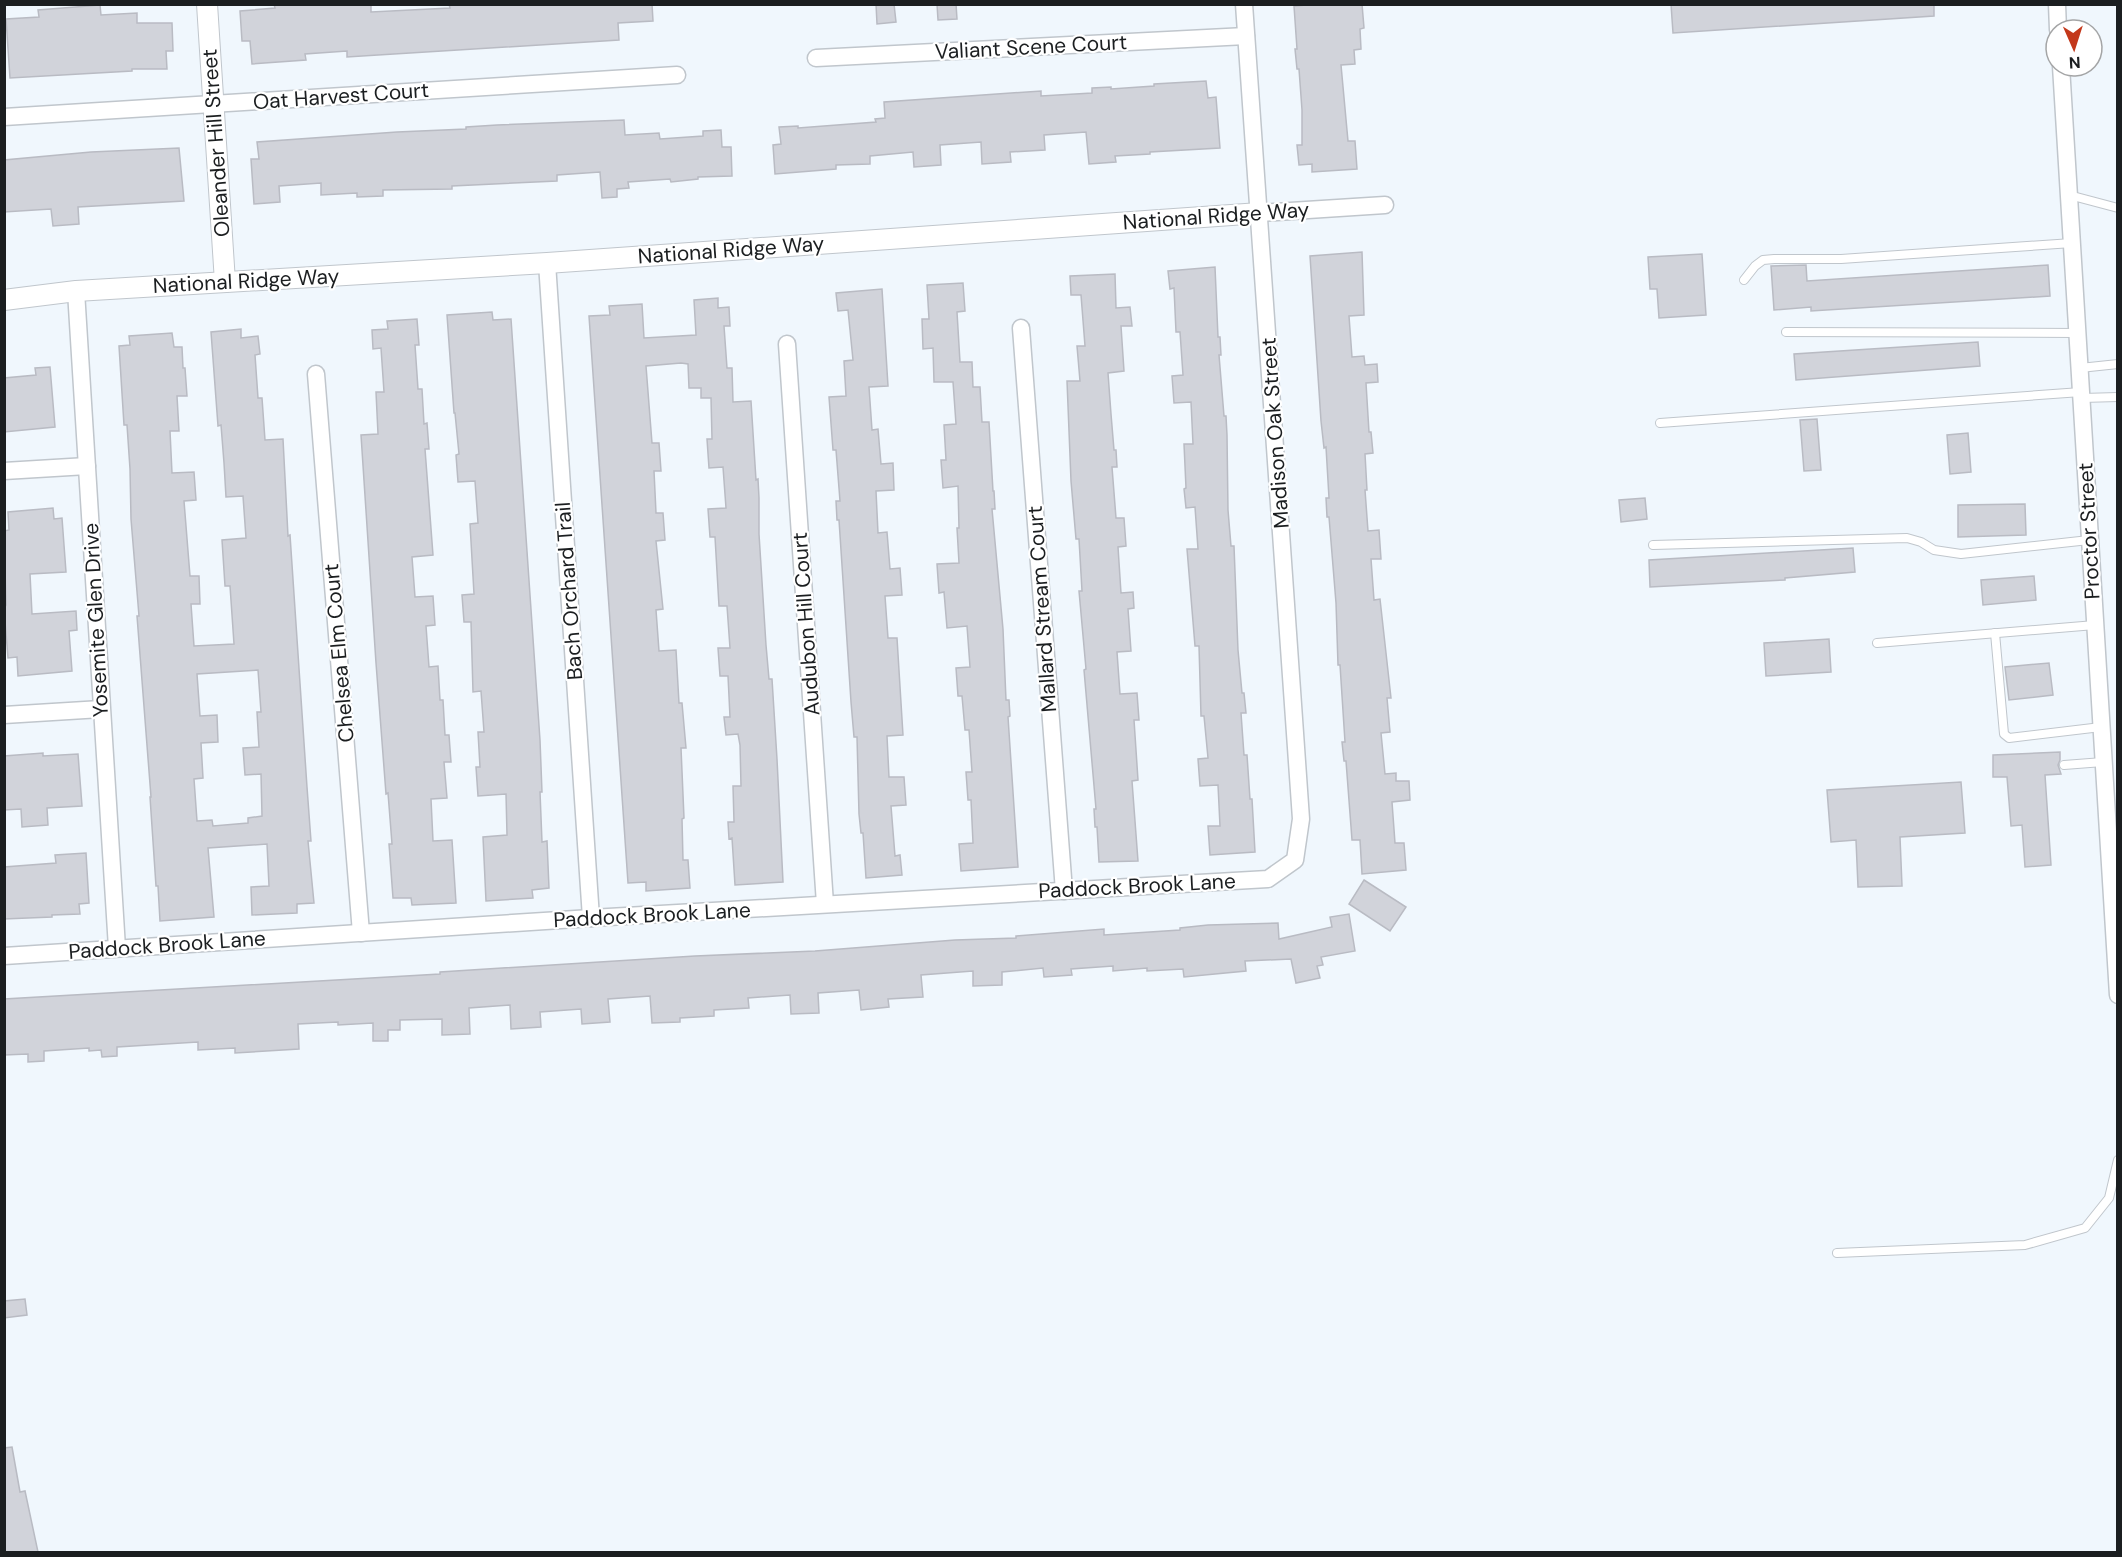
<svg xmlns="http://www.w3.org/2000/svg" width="2122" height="1557" font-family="'DM Sans',sans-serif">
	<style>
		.building { fill: #d1d3da; stroke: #b9bbc3; stroke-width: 1.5; fill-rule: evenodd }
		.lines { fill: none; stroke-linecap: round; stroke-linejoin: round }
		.service-casing { stroke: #c0c6cc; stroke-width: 10 }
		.minor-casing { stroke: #c0c6cc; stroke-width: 19 }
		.tertiary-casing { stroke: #c0c6cc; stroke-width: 22 }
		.service { stroke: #fff; stroke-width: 8 }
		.minor { stroke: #fff; stroke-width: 16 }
		.tertiary { stroke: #fff; stroke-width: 20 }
		.labels { text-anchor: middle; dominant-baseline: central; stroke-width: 4.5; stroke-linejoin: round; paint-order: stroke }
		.street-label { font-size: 21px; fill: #1b1e20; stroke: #fff }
	</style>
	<rect width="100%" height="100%" fill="#f0f7fd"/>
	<!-- building -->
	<g class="building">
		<path d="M274,4H371V12L450,8L449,4H652L653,21L618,23L619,40L378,55L347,57V51L305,54L306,60L252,64L250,41H242L240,11L275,8Z"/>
		<path d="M876,4H894L896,22L877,24Z"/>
		<path d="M937,4H956L957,19L938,20Z"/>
		<path d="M1320,4H1362L1364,28L1360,29L1361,49L1354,50L1355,64L1341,65L1348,141H1355L1357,169L1312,172V164L1299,165L1297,145H1302V110L1299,69H1297L1295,49H1297L1294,6Z"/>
		<path d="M1671,4H1934V16L1673,33Z"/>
		<path d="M100,5L101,15L137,13V23H172L173,51H166L167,69H132V71L10,78L6,19L39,17L38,10Z"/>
		<path d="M1206,81L1208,98L1216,97L1220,148L1150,152V154L1115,156L1116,162L1089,164L1086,132L1044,135L1045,150L1010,152L1011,162L982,164L981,142L940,145L941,165L914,167L913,152L870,156V164L836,165V169L775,174L773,145L781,144L779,127L798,126V128L876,122L875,119L885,118L884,102L1041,91V96L1092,93V88L1111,87V89L1154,86V84Z"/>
		<path d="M624,120L625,135L659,133L660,139L703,136V131L721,130L722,147H731L732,176L698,177V179L671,182L670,179L628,182L629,188L617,189V197L602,198L600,172L557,175V181L452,186V189L383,190V196L357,197V193L321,195V183L279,186L280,202L254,204L251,159H259L257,142L397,132L466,129V127L497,125Z"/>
		<path d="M179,148L184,201L78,207L79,224L53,226L51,209L4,212V160L91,152Z"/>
		<path d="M1362,252L1364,315L1349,316L1352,357L1364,356L1365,365L1377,364L1378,382L1366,383L1369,432H1371L1373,453L1365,454L1367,490H1365L1368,531L1379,530L1381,559H1371L1374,600L1380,599L1391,698H1387L1390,732L1381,733L1385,774L1396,773V781H1409L1410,800L1392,802L1395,843H1404L1406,870L1362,874L1360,840H1352L1346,761H1344L1342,742H1345L1340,665H1338L1336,603L1329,517H1327L1326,498H1329L1326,447L1324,448L1321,421L1310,256Z"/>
		<path d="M1702,254L1706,315L1659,318L1657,289H1650L1648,257Z"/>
		<path d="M1806,265L1807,281L2048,265L2050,296L1811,311V307L1774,310L1771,266Z"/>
		<path d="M1215,267L1218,337H1220L1221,355H1219L1224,416H1226L1227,435L1228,510L1231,546H1234L1238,650L1242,693H1244L1246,713H1241L1244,755H1247L1250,799H1252L1255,852L1210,855L1208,826H1220L1218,785L1200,786L1198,759L1208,758L1204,716H1201L1199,646H1195L1187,549H1198L1195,507L1186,508L1184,489L1186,488L1184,444H1193L1191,402L1174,403L1172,376L1183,375L1180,332H1176L1174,288L1170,289L1168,271Z"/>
		<path d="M1115,274L1116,308L1130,307L1132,326H1121L1124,371L1108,373L1111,414L1114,450H1116L1117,467H1112L1116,518H1124L1126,546L1118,547L1121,593L1133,592L1134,608L1128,609L1131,651L1117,652L1120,694L1137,693L1139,720H1134L1138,780L1132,781L1138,861L1099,862L1097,827H1095L1094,809H1096L1084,670L1086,669L1079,591H1082L1079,539H1076L1071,481L1067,381H1080L1077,346H1085L1081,295H1071L1070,276Z"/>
		<path d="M963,283L965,311L957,312L960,362H972L973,387H980L982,422H989L993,491H994L995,509H992L1003,629L1006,700H1009L1010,716L1008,717L1018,867L961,871L959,844L973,843L971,800H968L966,772H972L969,730H965L962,696H958L956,668L970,667L967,626L947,628L944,592L939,593L937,564L959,563L957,528H959L958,486L943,488L941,460H946L944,425L956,424L953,382H934L933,348L923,349L922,319H929L927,285Z"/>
		<path d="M882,289L888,386L869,387L872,430L878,429L881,464L893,463L894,490L876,491L878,533L887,532L890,569L900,568L902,595L885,596L888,638H897L903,735L887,736L889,777H904L906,805L891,806L895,856L900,855L902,875L866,878L863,833H861L859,814L857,737H854L851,702L839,520H837L836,501H840L836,450H833L829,397L846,396L844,361L853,360L848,310L838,311L836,293Z"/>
		<path d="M718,298V308L729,307L730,326H724L727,368H732L733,402L751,401L756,480L758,479L759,498V534L766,645L769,679H772L777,759L783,882L735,885L732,838L729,839L728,822H734L733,786H741L740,745L738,734L726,735L724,717H730L728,676H720L718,648H730L727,606H719L715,537H710L708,509L726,508L723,467L709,468L707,439H712L711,398H701V388H689L688,364L681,363L646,366L652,443H659L661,471H654L656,513H663L665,540L656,541L663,609L656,610L659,651L676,650L679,703H682L686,748H681L684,818L682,819L683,860H688L690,888L646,891V882L628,883L589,316L610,315L609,306L642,304L644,338L696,335L694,300Z"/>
		<path d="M492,312L493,320L511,319L540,740L542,792H540L542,842L547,841L549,888L532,890L533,898L486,901L483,837L507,835L506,794L478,796L476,767H480L478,732H484L481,691L473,692L471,622H464L462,595L474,594L470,524L478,523L475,481L458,482L456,455L459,454L455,413H454L447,315Z"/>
		<path d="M417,319L419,345H415L418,389H422L424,424L427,423L429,449H425L433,555L412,557L415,597L433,596L435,625L426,626L429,667L438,666L440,700H443L445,735H449L451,762H444L447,798L431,799L433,841L452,840L456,903L412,905L411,898H393L389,844H392L388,793L386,794L376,663L361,435L378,434L376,392H384L381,348L373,349L372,330L388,329L387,321Z"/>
		<path d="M241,329V338L258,336L260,354L255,355L258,398H262L265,440L283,439L288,536L290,535L307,787L311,841H308L314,903L297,904V913L252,915L251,887L269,886L267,844L208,848L214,917L160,921L158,886H156L150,797H151L137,616H139L131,519L130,469L127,425H124L119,346L130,345L129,336L172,333L174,347H182L183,368H185L187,396H177L179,431H170L172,473L194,472L196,500L184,501L190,576H199L200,604H191L194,646L234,644L230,586H225L222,540L246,538L243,496L226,497L224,463L221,425L218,426L211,332ZM258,670L261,712H257L259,747L243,748L245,775L261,774L262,816L248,818V823L213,826L212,820L197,821L194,779L203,778L201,743L218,742L217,715L200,716L197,674Z"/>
		<path d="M1978,342L1980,366L1796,380L1794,354Z"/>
		<path d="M50,367L55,427L4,432V378L36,375L35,368Z"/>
		<path d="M1817,419L1821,470L1804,471L1800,420Z"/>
		<path d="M1968,433L1971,472L1950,474L1947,435Z"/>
		<path d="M1645,498L1647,519L1621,522L1619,500Z"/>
		<path d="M2025,504L2026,535L1958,537V505Z"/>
		<path d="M53,508L54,519L62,518L66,572L30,574L32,614L76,611L77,630L69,631L72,671L18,676L17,657L8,658L4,609L6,605L4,531L9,530L8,512Z"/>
		<path d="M1853,548L1855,572L1785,578V580L1650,587L1649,560Z"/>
		<path d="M2034,576L2036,600L1983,605L1981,580Z"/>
		<path d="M1829,639L1831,672L1766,676L1764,643Z"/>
		<path d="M2049,663L2053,695L2009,700L2005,667Z"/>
		<path d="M2060,752V760L2058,765L2061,774L2045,775L2051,865L2025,867L2022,825L2011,826L2007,777H1993V755Z"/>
		<path d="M43,753V756L78,754L82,806L47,808L48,825L22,827L21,809L4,810V756Z"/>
		<path d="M1961,782L1965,833L1900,837L1902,886L1858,887L1856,840L1831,842L1827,790Z"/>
		<path d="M86,853L89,903L79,904L80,914L52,915V917L4,919V867L56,863L55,855Z"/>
		<path d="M1364,880L1406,907L1390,931L1349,904Z"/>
		<path d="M1349,914L1355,951L1321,957L1323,965L1317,966L1320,978L1296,983L1291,959L1245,961L1246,971L1184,977L1183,969L1147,971V968L1113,971V966L1071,969L1072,975L1044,977L1043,968L1002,972V985L973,986V971L921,975L923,997L888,999L889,1007L861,1010L859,990L818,993L819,1013L791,1014L790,995L748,998L749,1008L714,1010V1016L680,1018V1022L652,1023L650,996L608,999L610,1022L582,1024L581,1009L540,1012L541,1027L511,1029L510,1005L469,1008L470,1034L442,1035V1019L400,1020V1030H388V1041H373V1023L338,1025V1022L298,1024L299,1049L235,1053V1048L198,1050V1042L117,1047V1056L102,1057L101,1050L89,1051V1048L44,1051V1061L28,1062V1054L4,1055V999L440,974V972L695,956L815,951L955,940L1016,938V936L1104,929V935L1180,930V928L1208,925L1278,923L1279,939L1332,927L1330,917Z"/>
		<path d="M25,1299L27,1315L4,1318V1301Z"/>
		<path d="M12,1447L20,1492L25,1491L38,1552H4V1448Z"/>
	</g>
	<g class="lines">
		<defs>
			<g id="service">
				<path d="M2069,195L2118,208"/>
				<path d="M1744,280L1755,266L1763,260L1774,259H1841L2072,243"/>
				<path d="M1786,332L2078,333"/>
				<path d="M2080,368L2118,364"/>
				<path d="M2082,398L2118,397"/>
				<path d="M1660,423L2081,392"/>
				<path d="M1653,545L1907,538L1921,542L1934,550L1961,554L2089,540"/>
				<path d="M1995,633L2004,734L2009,738L2101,727"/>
				<path d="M1877,643L2095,625"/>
				<path d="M2064,765L2103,762"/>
				<path d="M1837,1253L2025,1245L2085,1228L2109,1198L2118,1160"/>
			</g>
			<g id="minor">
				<path d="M2057,4L2058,30"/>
				<path d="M816,58L1246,36"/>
				<path d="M2061,66L2118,995"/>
				<path d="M4,117L677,75"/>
				<path d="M1260,213L1385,205"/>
				<path d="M547,263L591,918"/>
				<path d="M76,291L117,948"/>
				<path d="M1021,328L1064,891"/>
				<path d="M787,344L825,904"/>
				<path d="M316,374L361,933"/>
				<path d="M4,471L87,466"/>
				<path d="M4,715L101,709"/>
				<path d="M4,956L591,918L1268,879L1295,860L1301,819L1244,4"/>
			</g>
			<g id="tertiary">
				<path d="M207,4L225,282"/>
				<path d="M4,300L76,291L547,263L1260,213"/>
			</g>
		</defs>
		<!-- service casing -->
		<use href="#service" class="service-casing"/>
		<!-- minor casing -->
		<use href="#minor" class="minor-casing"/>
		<!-- tertiary casing -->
		<use href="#tertiary" class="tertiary-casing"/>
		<!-- service -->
		<use href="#service" class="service"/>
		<!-- minor -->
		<use href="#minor" class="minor"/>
		<!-- tertiary -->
		<use href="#tertiary" class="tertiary"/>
	</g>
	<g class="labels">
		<!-- street labels -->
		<g class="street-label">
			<text transform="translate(1031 47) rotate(-3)">Valiant Scene Court</text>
			<text transform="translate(341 96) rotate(-4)">Oat Harvest Court</text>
			<text transform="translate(216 143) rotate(-94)">Oleander Hill Street</text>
			<text transform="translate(1216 216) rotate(-4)">National Ridge Way</text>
			<text transform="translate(731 250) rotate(-4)">National Ridge Way</text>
			<text transform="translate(246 281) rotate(-3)">National Ridge Way</text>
			<text transform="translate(1275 433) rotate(-94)">Madison Oak Street</text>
			<text transform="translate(2089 531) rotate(-93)">Proctor Street</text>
			<text transform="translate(569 591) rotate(-94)">Bach Orchard Trail</text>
			<text transform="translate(1042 609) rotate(-94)">Mallard Stream Court</text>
			<text transform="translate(96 620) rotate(-93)">Yosemite Glen Drive</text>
			<text transform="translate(806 624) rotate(-94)">Audubon Hill Court</text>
			<text transform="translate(339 653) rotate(-95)">Chelsea Elm Court</text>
			<text transform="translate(1137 886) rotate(-3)">Paddock Brook Lane</text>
			<text transform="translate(652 915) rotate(-3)">Paddock Brook Lane</text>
			<text transform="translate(167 945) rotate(-4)">Paddock Brook Lane</text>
		</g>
	</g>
	<!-- border -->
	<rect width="2122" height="1557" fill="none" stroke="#1b1e20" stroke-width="12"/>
	<!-- north arrow -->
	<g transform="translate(2074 48) rotate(177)"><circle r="28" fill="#ffffff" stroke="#a4a5a6" stroke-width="1.5"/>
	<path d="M0-4.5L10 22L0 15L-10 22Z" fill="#c3381b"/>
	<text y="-9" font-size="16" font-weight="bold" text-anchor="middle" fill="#1b1e20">N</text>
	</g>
</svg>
